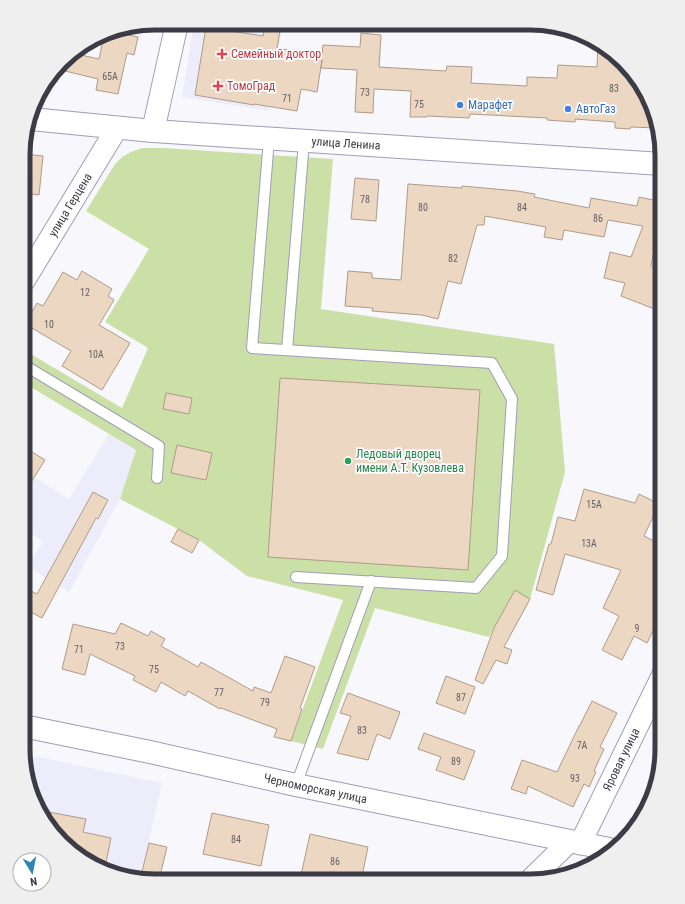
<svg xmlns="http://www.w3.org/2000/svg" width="685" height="904" font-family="'Roboto Condensed',sans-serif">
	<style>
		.built { fill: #edecfa }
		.grass { fill: #cbe0a6 }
		.building { fill: #ecd7c2; stroke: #af9b87 }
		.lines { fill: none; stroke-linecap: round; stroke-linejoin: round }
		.lane-casing { stroke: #a09db6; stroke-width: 12 }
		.street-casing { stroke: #a09db6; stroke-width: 23 }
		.secondary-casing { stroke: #a09db6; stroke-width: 24 }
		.lane { stroke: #fff; stroke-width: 10 }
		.street { stroke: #fff; stroke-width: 21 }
		.secondary { stroke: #fff; stroke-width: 22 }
		.health-dot { fill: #e0444e; stroke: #fff; stroke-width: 1.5 }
		.shop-dot { fill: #3f7fe0; stroke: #fff; stroke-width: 1.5 }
		.leisure-dot { fill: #2e9e5b; stroke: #fff; stroke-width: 1.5 }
		.labels { text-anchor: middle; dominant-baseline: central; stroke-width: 3.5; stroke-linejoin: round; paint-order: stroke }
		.number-label { font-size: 10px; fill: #686265 }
		.health-label { font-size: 12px; fill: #be3a42; stroke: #fff; text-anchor: start }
		.shop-label { font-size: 12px; fill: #366cbe; stroke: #fff; text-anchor: start }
		.street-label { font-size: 12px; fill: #3c3b46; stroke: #fff }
		.leisure-label { font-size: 12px; fill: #27864d; stroke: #fff; text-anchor: start }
		.rim { fill: none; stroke: #3c3b46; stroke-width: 5 }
	</style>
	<rect width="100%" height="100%" fill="#f7f7fc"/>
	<!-- built -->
	<g class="built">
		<path d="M194,23H244L282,29L268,111L182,97Z"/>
		<path d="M109,434L136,450L120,499L69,592L28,567L43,541L23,529L24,471L69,499Z"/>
		<path d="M24,754L162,783L140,880H138L81,859L37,808Z"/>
	</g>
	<!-- grass -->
	<path class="grass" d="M142,148H163L333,159L321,309L554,344L565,472L530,599L515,627L499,619L489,637L375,608L323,749L291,741L343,600L247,576L199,540L120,499L136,450L24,383V350L122,408L148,348L105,322L149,249L86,211L115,164L122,157L131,152Z"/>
	<!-- building -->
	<g class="building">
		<path d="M206,27L263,36L264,29L280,31L277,48L322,55L323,45L360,47L361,33L381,35L379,67L446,71L447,66L472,67L471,83L527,86V77L557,78L558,65L597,67L598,43L604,45L648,96L656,128L631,127L630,129L615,128V122L575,119V122L547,120V118L470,114L469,118L427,116V117H410L411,91L374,89L373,113L355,112L357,70L321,68L322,60L317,92L301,89L297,111L254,104V105L195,95Z"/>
		<path d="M111,31L138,37L134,55L127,53L118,94L96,90L98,79L57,69L68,56L72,53L99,59L104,35Z"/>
		<path d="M24,154L43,156L39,195L24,193Z"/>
		<path d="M355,178L379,180L376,221L351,219Z"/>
		<path d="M408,184L462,188V186L517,191L535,194L534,197L589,208L591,198L637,206L639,197L653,200L657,190L662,191V206L651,266L662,270V296L657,310L621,296L625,283L604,278L610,252L631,257L643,226L608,220L604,237L564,230L562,240L544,237L546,227L485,216L484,225H477L461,284L448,281L438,319L422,315L372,311L373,308L345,306L348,271L372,273V278L401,280Z"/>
		<path d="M82,271L112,289L108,296L114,300L99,325L130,343L102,390L62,366L71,351L25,324L37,303L43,306L63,272L77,280Z"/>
		<path d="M280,378L480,390L468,570L268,557Z"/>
		<path d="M166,393L192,398L189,414L163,409Z"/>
		<path d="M177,445L212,453L206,480L171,473Z"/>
		<path d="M24,447L45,460L23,495L24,461Z"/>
		<path d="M584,489L635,503L639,494L659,504L644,536L662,545V613L647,643L634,636L622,660L602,650L619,616L603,608L621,570L565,554L553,595L536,590L549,544H551L558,517L575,521Z"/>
		<path d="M93,492L108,500L98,519L96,518L42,618L23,608V587L37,594Z"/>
		<path d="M178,529L199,540L192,553L171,542Z"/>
		<path d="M515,590L530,599L504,647L512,650L507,664L496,660L483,684L475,680L494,628Z"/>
		<path d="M121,623L148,636L151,631L165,639L161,646L198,667L201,662L253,691L254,687L271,693L285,656L315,667L300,708L302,709L291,741L274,737L277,729L221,708L220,709L188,691L185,696L161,682L156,692L133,680L135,676L90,654L85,675L62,669L73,624L115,634Z"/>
		<path d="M446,676L475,687L465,714L436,703Z"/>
		<path d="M348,693L400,712L390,739L377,734L368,760L337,753L351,716L340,713Z"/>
		<path d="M592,701L617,713L600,747L604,749L594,771L596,772L589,787L584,784L573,807L528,786L526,794L511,789L522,760L557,772L579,726V727Z"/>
		<path d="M424,733L475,751L464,780L436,770L441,757L418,749Z"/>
		<path d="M38,810L86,819L83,832L111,838L105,867L81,859Z"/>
		<path d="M212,813L269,825L261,866L203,854Z"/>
		<path d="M310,834L368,847L361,881L328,880L301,875Z"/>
		<path d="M149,843L167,847L159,880H140Z"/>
	</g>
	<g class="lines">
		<defs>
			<g id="lane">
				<path d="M269,139L252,348L492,363L512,399L502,556L476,588L296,577"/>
				<path d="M287,350L304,141"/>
				<path d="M24,365L159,446L157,478"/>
				<path d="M296,785L371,581"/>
			</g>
			<g id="street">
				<path id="s1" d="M24,281L117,128"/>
				<path id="s2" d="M580,844L662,676"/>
				<path d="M529,881L569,842"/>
			</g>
			<g id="secondary">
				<path id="s3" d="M31,119L153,131L662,164"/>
				<path d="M153,131L177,23"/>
				<path id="s4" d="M23,726L150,752L296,785L609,849"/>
			</g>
		</defs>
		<!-- lane casing -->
		<use href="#lane" class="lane-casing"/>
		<!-- street casing -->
		<use href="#street" class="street-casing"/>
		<!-- secondary casing -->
		<use href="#secondary" class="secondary-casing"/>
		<!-- lane -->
		<use href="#lane" class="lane"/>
		<!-- street -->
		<use href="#street" class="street"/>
		<!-- secondary -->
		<use href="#secondary" class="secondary"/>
	</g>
	<!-- markers -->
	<g class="health-dot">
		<path d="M220 48h4v4h4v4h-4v4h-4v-4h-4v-4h4z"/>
		<path d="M216 80h4v4h4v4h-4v4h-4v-4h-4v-4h4z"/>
	</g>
	<g class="shop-dot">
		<circle cx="460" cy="105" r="4"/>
		<circle cx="568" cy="109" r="4"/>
	</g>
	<circle class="leisure-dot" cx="348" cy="461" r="4"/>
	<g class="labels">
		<!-- number labels -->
		<g class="number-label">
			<text x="110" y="76">65А</text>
			<text x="614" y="88">83</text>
			<text x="365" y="92">73</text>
			<text x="287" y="98">71</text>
			<text x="419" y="104">75</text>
			<text x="365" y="199">78</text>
			<text x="423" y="207">80</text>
			<text x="522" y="207">84</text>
			<text x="598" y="218">86</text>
			<text x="453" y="258">82</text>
			<text x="85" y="292">12</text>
			<text x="49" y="324">10</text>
			<text x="96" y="354">10А</text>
			<text x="594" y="504">15А</text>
			<text x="589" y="543">13А</text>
			<text x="637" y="628">9</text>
			<text x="120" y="646">73</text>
			<text x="79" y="649">71</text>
			<text x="154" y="669">75</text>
			<text x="219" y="692">77</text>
			<text x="461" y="697">87</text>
			<text x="265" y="702">79</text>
			<text x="362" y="730">83</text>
			<text x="582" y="745">7А</text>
			<text x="456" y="761">89</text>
			<text x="575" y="778">93</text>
			<text x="236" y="839">84</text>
			<text x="335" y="861">86</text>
		</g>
		<!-- health labels -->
		<g class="health-label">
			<text x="231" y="54">Семейный доктор</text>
			<text x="227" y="86">ТомоГрад</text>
		</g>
		<!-- shop labels -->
		<g class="shop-label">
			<text x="468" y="105">Марафет</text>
			<text x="576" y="109">АвтоГаз</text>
		</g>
		<!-- street labels -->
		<g class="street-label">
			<text stroke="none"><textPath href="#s3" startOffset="316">улица Ленина</textPath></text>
			<text stroke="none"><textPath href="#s1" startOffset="89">улица Герцена</textPath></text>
			<text stroke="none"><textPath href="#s2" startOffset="94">Яровая улица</textPath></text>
			<text stroke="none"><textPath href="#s4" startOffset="299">Черноморская улица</textPath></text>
		</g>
		<!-- leisure labels -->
		<g class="leisure-label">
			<text x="356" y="454">Ледовый дворец<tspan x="356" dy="14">имени А.Т. Кузовлева</tspan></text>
		</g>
	</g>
	<!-- crop -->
	<path d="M0 0H685V904H0ZM155 30H530A125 125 0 0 1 655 155V749A125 125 0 0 1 530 874H155A125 125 0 0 1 30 749V155A125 125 0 0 1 155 30Z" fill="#efeff0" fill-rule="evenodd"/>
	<path class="rim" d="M155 30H530A125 125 0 0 1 655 155V749A125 125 0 0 1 530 874H155A125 125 0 0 1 30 749V155A125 125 0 0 1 155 30Z"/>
	<!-- north arrow -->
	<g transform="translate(32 872) rotate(170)"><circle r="19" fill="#ffffff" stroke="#b1b1b5"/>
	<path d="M0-3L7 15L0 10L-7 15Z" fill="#2c85b3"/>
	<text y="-6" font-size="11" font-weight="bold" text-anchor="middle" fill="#3c3b46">N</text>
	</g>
</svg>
